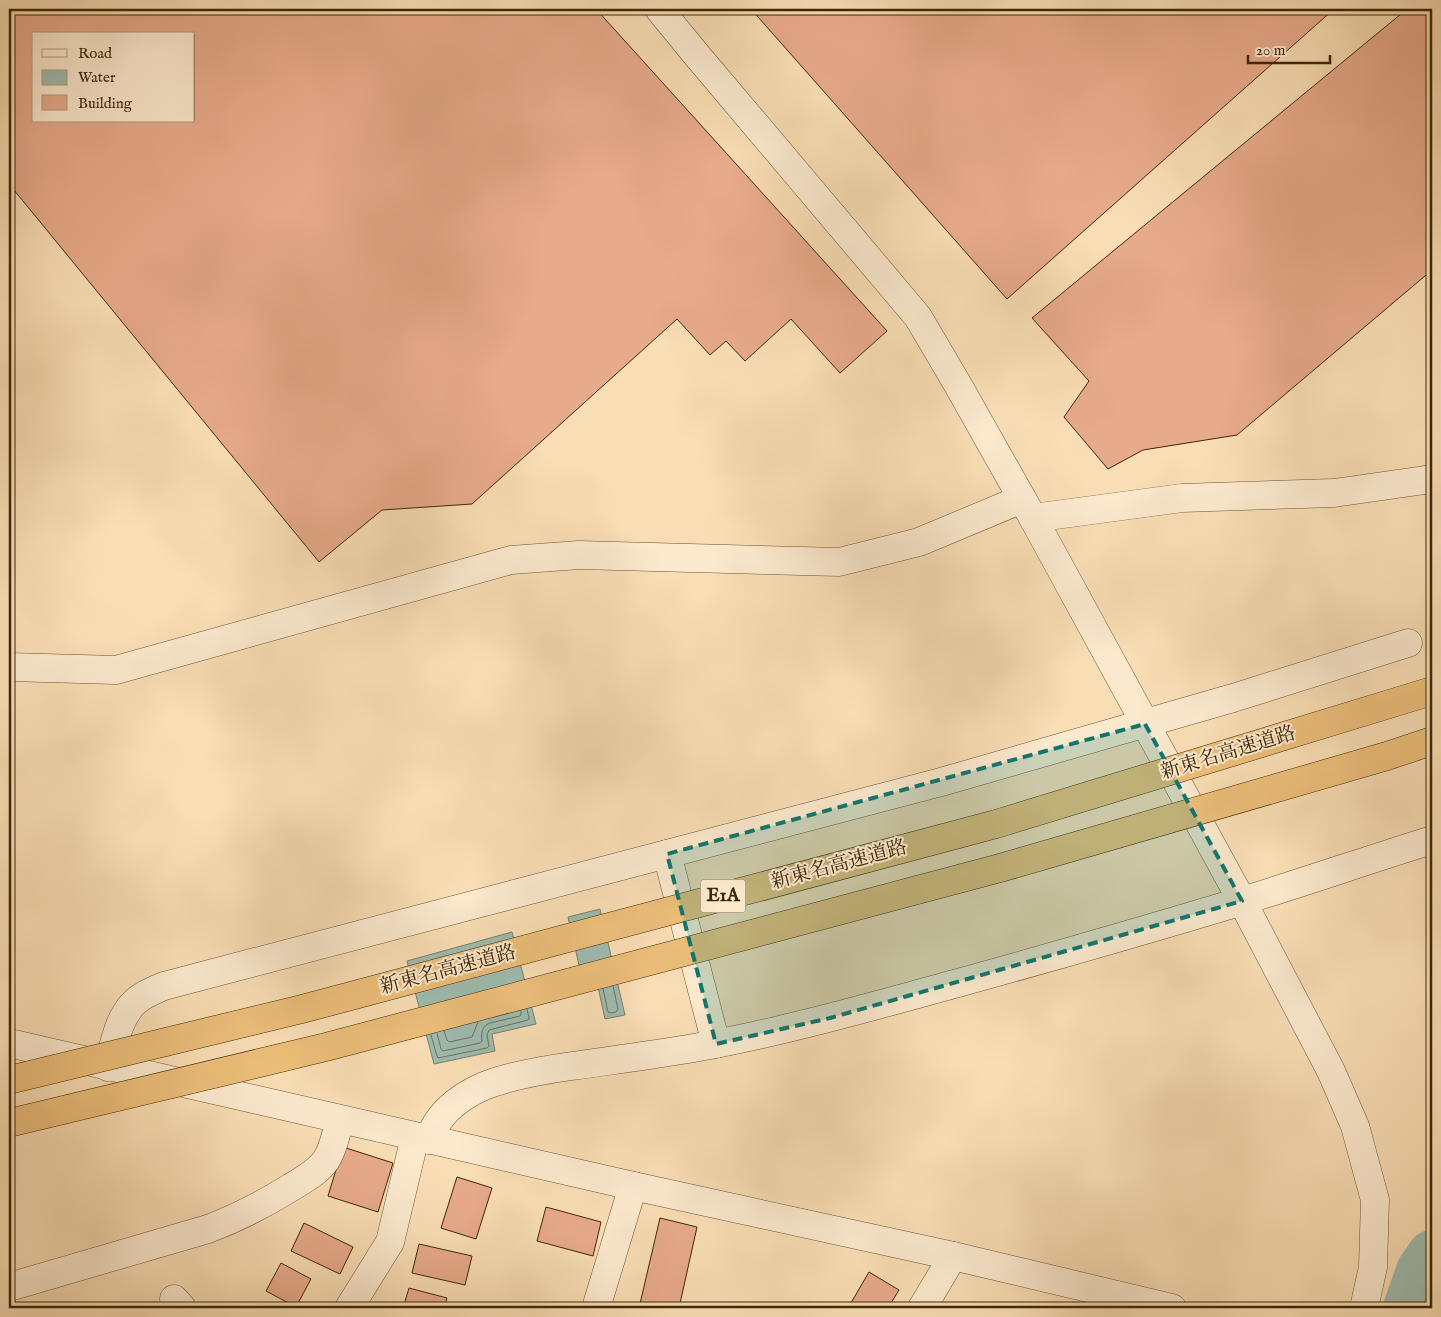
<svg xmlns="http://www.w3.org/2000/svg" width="1441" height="1317" font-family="'IM FELL English','Noto Serif JP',serif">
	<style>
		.water { fill: #9ebbaf; stroke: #78806b }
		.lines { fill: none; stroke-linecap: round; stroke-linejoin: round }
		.shore { stroke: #6e715a; stroke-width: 1 }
		.river { stroke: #9ebbaf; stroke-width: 50 }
		.building { fill: #e7aa8b; stroke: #3f2706; fill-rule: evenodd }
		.minor-casing { stroke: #6e5432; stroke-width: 29 }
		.tertiary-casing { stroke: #6e5432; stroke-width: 29 }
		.minor { stroke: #fbe9ce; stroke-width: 28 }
		.tertiary { stroke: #fbe9ce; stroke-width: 28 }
		.motorway-bridge-casing { stroke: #3f2706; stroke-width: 29; stroke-linecap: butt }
		.motorway-bridge { stroke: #ecbe7a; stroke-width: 28 }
		.marked { fill: #0f766e; fill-opacity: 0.2; stroke: #0f766e; stroke-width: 4; stroke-dasharray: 10 6; stroke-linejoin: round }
		.labels { text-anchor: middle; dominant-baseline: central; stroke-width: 4; stroke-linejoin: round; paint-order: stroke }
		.shield { fill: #fbe9ce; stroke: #776142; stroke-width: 1 }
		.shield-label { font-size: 19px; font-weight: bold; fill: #3f2706 }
		.street-label { font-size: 20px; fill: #3f2706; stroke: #fbe9ce }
	</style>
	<rect width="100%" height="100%" fill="#f9ddb4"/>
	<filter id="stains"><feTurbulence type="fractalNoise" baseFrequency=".004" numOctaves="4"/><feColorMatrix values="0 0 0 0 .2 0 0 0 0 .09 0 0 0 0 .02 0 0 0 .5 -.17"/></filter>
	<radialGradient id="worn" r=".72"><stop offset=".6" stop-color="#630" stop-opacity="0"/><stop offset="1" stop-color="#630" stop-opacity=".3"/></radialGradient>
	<!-- water -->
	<g class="water">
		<path d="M600,909L625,1015L605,1019L593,964L579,965L568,917Z"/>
		<path d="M512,932L536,1024L492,1034L495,1051L434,1064L407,961Z"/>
	</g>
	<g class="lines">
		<!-- shore -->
		<g class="shore">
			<path d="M603,989L608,1012L611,1013L616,1012L618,1009L613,986"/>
			<path d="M444,1031L447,1040L449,1042L472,1037L478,1022"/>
			<path d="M437,1033L441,1049L443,1051L480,1043L482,1041C481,1032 482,1026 490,1023L520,1016L521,1014V1011"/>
			<path d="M431,1035L437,1056L438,1058L487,1048L489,1046L487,1035L489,1030L528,1020L529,1018L527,1009"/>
		</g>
		<!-- river -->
		<path class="river" d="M1408,1308L1421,1271L1432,1255"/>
	</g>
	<!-- building -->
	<g class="building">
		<path d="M11,9H596L887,331L840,373L791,319L745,361L726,341L710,355L677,319L472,504L382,510L319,562L9,184V11ZM34,34H194V121H34Z"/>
		<path d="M751,9H1334L1007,299Z"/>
		<path d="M1407,9H1432V270L1237,435L1143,450L1108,469L1064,417L1089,381L1032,318Z"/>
		<path d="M343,1147L393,1163L378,1212L328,1196Z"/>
		<path d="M457,1177L492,1188L476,1239L441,1228Z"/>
		<path d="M546,1207L601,1222L593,1256L537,1241Z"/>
		<path d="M660,1218L697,1227L679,1308H639Z"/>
		<path d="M304,1223L353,1247L340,1274L291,1251Z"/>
		<path d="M419,1244L472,1256L465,1285L412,1273Z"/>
		<path d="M281,1263L311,1279L296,1307L266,1291Z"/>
		<path d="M869,1272L899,1290L888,1308H848Z"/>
		<path d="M409,1288L447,1298L444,1308H403Z"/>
	</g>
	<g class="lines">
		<defs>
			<g id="minor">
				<path d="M659,9L695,53L918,317L958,385L1033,518L1242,901L1331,1071L1355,1126L1375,1200L1373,1267L1364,1308"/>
				<path d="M1033,518L1182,498L1334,493L1432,479"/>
				<path d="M9,667L116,670L511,560L579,555L839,562L919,542L1022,499"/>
				<path d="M667,854L716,1044"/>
				<path d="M108,1067C114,1045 118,1017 136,1001C144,994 154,990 164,986L941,782L1233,698L1408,643"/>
				<path d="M429,1140C437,1114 459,1097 484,1086C512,1075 543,1070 572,1066C613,1060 653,1055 694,1048C783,1032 870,1007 958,983C1052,957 1146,930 1239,902C1304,882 1368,860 1432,840"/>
				<path d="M9,1287L208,1229C237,1218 264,1204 290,1188C303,1180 318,1172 326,1160C334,1148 336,1133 340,1120"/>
				<path d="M174,1299L182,1308"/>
				<path d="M349,1308L390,1242L415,1137"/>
				<path d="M596,1308L633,1186"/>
				<path d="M922,1308L953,1256"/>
			</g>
			<path id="tertiary" d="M9,1043L633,1186L953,1256L1172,1308"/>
		</defs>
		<!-- minor casing -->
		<use href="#minor" class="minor-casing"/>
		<!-- tertiary casing -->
		<use href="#tertiary" class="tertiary-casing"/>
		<!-- minor -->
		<use href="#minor" class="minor"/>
		<!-- tertiary -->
		<use href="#tertiary" class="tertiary"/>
		<defs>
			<g id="motorway-bridge">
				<path d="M9,1080L302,1009L996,824L1432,691"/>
				<path d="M9,1123L326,1047L1000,868L1387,756L1432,741"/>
			</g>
		</defs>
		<!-- motorway-bridge casing -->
		<use href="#motorway-bridge" class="motorway-bridge-casing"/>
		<!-- motorway-bridge -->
		<use href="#motorway-bridge" class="motorway-bridge"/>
	</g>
	<!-- marked area -->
	<path class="marked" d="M1145,724L1242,901L830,1018L716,1044L667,854Z"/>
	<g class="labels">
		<!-- shield labels -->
		<rect class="shield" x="700.5" y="879.5" width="45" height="33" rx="4"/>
		<g class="shield-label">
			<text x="723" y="896">E1A</text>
		</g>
		<!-- street labels -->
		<g class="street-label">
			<text transform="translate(1228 753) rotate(-17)">新東名高速道路</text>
			<text transform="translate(839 865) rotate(-15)">新東名高速道路</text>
			<text transform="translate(448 970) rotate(-15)">新東名高速道路</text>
		</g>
	</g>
	<!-- margin -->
	<rect width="1441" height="1317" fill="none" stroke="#f9ddb4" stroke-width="30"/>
	<rect x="10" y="10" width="1421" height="1297" fill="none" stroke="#3f2706" stroke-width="2.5"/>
	<rect x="15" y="15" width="1411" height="1287" fill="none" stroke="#3f2706"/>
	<!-- legend -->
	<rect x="32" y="32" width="162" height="90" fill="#fbe9ce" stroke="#b09b7e"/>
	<rect x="42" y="49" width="25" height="8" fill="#fbe9ce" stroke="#b09b7e"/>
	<text x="78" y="58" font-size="15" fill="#3f2706">Road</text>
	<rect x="42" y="70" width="25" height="15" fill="#9ebbaf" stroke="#b09b7e"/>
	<text x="78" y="82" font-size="15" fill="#3f2706">Water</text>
	<rect x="42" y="95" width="25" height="15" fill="#e7aa8b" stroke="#b09b7e"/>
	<text x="78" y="108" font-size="15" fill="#3f2706">Building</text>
	<!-- scale -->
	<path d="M1248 55v8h82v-8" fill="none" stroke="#3f2706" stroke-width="2.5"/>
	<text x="1256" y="55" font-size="15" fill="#3f2706" stroke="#fbe9ce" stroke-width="4" paint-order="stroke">20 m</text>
	<rect width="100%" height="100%" filter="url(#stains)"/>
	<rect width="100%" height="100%" fill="url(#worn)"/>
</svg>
